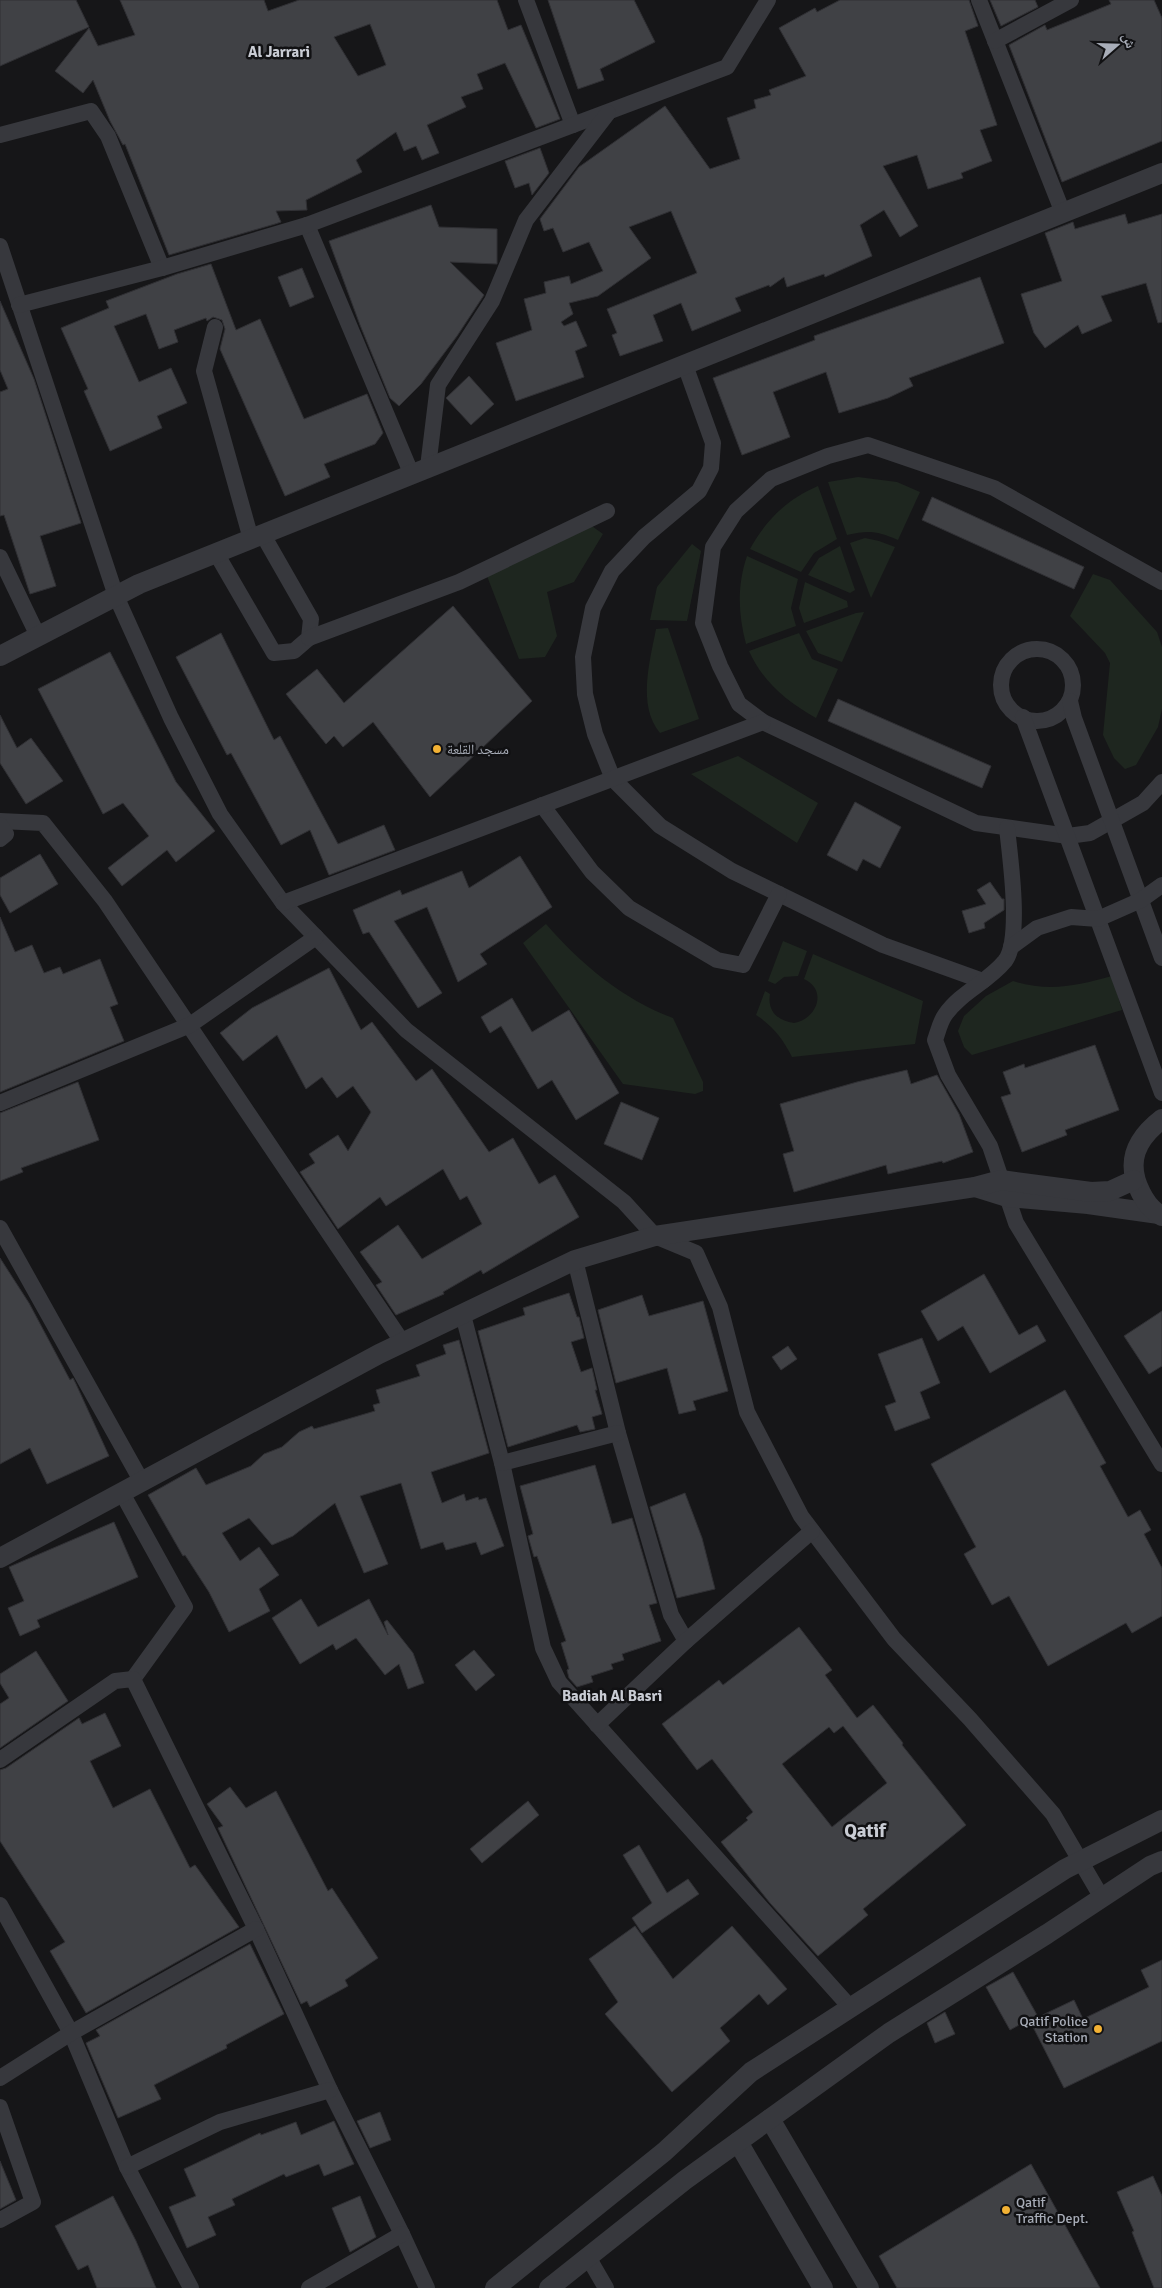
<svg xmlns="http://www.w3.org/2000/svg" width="1162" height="2288" font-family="Signika,'Noto Naskh Arabic',sans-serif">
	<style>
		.green { fill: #1e261f }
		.building { fill: #404145; stroke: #303034; fill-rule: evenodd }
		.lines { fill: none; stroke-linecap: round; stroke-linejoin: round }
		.minor { stroke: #37383d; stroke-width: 16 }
		.tertiary { stroke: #37383d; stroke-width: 20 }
		.poi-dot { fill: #f2b134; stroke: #111113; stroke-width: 2 }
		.labels { text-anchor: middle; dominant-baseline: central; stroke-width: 5; stroke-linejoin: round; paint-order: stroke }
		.poi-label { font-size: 14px; fill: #a8adb8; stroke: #111113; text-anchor: start }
		.neighbourhood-label { font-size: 15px; font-weight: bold; fill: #c9ccd4; stroke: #111113 }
		.district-label { font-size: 19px; font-weight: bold; fill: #c9ccd4; stroke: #111113 }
	</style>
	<rect width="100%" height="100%" fill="#161618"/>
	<!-- green -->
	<g class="green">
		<path d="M858,477L897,482L920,492L898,540C877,531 869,530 847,535L828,482Z"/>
		<path d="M818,486L837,539L814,553L801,572L750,549C766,520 787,499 818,486Z"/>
		<path d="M589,524L603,534L574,582L547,592L557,636L545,657L519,659L487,576Z"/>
		<path d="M865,538L879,541L895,547L871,598L850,543Z"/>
		<path d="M692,544L701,551L687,621L650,620L657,587Z"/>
		<path d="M840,546L855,590L850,593L808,575L819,558Z"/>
		<path d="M747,556L798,579L791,608L796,626L746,644C738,613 737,586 747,556Z"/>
		<path d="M1093,574L1110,580L1157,632L1162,647V709L1158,727L1136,765L1125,769L1114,758L1103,735L1110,663L1105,653L1070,616Z"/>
		<path d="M805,582L847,601L848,607L804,623L799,608Z"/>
		<path d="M864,612L842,662L818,653L806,631L856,613Z"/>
		<path d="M668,628L699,719L660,733C637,705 650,661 656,629Z"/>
		<path d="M799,633L812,659L838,669L816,718C786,701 763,682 749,651Z"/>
		<path d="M738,756L818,803L797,843L691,774Z"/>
		<path d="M546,924C581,964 622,999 673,1018L703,1082V1091L695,1094L623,1084L523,943Z"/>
		<path d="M783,941L807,951L798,976L784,977L775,984L768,981Z"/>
		<path d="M813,954L923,1001L915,1044L792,1057C783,1039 773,1026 756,1015L765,991L770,994C767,1011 778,1021 794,1023C817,1019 828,990 804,979Z"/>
		<path d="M1112,976L1122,1010L972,1055L964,1047L958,1031L964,1016L986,996L1013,981C1049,992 1076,986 1112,976Z"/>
	</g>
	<!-- building -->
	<g class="building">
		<path d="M0,0H76L89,27L0,66Z"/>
		<path d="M120,0H264L268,11L299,0H497L508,30L521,25L560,119L536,128L505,63L477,74L483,89L461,97L466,107L427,125L439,153L422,160L416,146L404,151L396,132L356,160L362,172L306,200L307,210L276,211L281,222L275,224L169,255L125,144L123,145L110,121L93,80L83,93L55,71L89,28L98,46L135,35ZM370,24L386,65L358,76L334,37Z"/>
		<path d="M548,0H634L655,42L600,69L604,80L578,89Z"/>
		<path d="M840,0H969L978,26L965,31L997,125L980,130L992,161L961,173L963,178L928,189L917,155L883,166L918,226L900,237L884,210L860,225L872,256L825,277L824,274L787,287L784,277L770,287L769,285L735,298L741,311L692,331L681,303L653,315L663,341L620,356L612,335L617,333L607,309L697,273L671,211L629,227L651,258L598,296L569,303L573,314L561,322L564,326L576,321L587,346L575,351L584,377L516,401L496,343L532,330L524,299L546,293L544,282L569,276L571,284L603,271L589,242L563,252L553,228L544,231L540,219L579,167L665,106L710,169L740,159L727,118L756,108L754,100L771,95L769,90L806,76L779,28L815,8L817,12Z"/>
		<path d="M990,0H1035L1038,7L1001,26Z"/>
		<path d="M1109,0H1154L1162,18V141L1062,182L1009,45L1045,25L1047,30L1111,4Z"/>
		<path d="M540,148L549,173L532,195L529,183L515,188L505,161Z"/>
		<path d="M431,205L439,227L497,229V264L450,262L484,295L457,336L421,384L399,406L390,398L360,325L329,241Z"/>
		<path d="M1125,214L1128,224L1162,214V322L1158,323L1146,283L1101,296L1112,321L1082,334L1078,325L1045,348L1034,333L1021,294L1062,281L1045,233L1073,222L1075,229Z"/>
		<path d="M211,264L236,330L260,319L304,419L367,394L383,433L375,444L324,464L330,477L285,496L220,349L225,329L222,320L213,317L207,321L206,318L174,330L178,342L159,349L146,314L114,326L139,382L171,368L187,403L157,416L162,428L110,451L84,391L88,389L61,328L109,308L106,301L177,274Z"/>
		<path d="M302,268L314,297L290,307L278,277Z"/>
		<path d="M980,277L1004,343L909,378L913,386L888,398L839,413L826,372L773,392L790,437L742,455L713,378L815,340L814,336Z"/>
		<path d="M0,301L34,379L81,523L40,536L56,586L30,594L4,515L0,516V392L8,389L0,370Z"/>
		<path d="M469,376L494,404L471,425L446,398Z"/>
		<path d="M932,497L1084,567L1074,589L922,520Z"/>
		<path d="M453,606L532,701L430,797L373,722L343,747L334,736L326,744L286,694L317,669L344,703Z"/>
		<path d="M221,633L274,740L280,736L338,844L384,825L395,850L329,875L310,830L281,845L231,753L227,755L176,657Z"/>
		<path d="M110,652L176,782L215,831L176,862L167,850L122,886L108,868L149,836L123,803L103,814L38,689Z"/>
		<path d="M838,699L991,766L982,788L828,721Z"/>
		<path d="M0,715L17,748L31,738L63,781L26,804L0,763Z"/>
		<path d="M855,802L901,827L880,868L863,859L857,871L827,855Z"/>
		<path d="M40,854L58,884L10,913L0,895V878Z"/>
		<path d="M520,856L552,907L480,954L487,964L458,982L427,907L394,921L442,993L418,1008L369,932L363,934L353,910L400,890L402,895L462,871L469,888Z"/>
		<path d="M990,882L1002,899H1004V910L984,923L985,928L969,933L962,911L986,904L977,890Z"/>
		<path d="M0,917L15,952L32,945L44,973L60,967L63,974L100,959L118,1004L110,1007L124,1041L0,1092Z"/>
		<path d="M329,968L361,1030L372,1022L416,1081L432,1069L489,1152L513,1138L539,1184L555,1175L579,1217L483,1274L481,1270L443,1292L444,1294L396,1315L376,1285L382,1282L360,1252L398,1225L422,1259L482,1224L467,1196L460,1200L443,1169L386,1206L380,1197L338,1229L300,1172L315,1163L309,1154L338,1135L348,1151L371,1112L353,1086L337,1098L322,1077L306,1089L277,1035L243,1061L220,1033L252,1008Z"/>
		<path d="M512,998L532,1032L569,1010L619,1093L576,1120L552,1080L538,1089L501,1026L490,1033L481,1017Z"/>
		<path d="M1095,1045L1119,1110L1065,1130L1067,1135L1022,1152L1001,1097L1011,1094L1003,1072L1024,1064L1025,1068Z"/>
		<path d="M907,1070L911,1084L937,1075L959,1114L973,1152L943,1163L942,1161L888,1174L886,1165L794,1192L783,1154L794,1151L780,1104L857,1082Z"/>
		<path d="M78,1082L99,1140L21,1168L23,1172L0,1181V1113Z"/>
		<path d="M621,1102L659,1118L642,1160L604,1144Z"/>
		<path d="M0,1258L29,1303L70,1380L73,1378L76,1384L109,1456L47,1484L30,1448L0,1464Z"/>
		<path d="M984,1274L1019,1335L1037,1325L1046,1341L990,1373L963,1326L938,1341L921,1311Z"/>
		<path d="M569,1293L577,1317H579L584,1338L571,1342L581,1372L592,1368L597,1390H595L602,1414L592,1417L595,1429L580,1432L577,1425L508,1447L478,1331L525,1315L523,1308Z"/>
		<path d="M642,1295L649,1316L703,1301L728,1391L693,1401L696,1410L679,1414L667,1368L616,1383L598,1310Z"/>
		<path d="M1162,1311V1366L1149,1374L1124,1336Z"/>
		<path d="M922,1338L940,1383L920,1392L930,1418L895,1431L885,1406L896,1402L878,1354Z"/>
		<path d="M459,1340L489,1453L431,1472L442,1503L464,1494L466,1501L478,1497L479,1500L486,1498L504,1546L481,1555L476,1542L446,1550L443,1542L421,1549L401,1483L360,1496L388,1564L364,1573L335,1503L293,1536L272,1545L249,1518L222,1533L240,1561L259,1547L279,1575L259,1589L270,1611L229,1632L209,1592L185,1555L183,1556L148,1495L196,1468L206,1485L251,1466L264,1454L282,1447L299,1432L312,1426L314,1429L375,1411L373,1405L380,1403L376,1390L420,1376L416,1365L446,1354L443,1345Z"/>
		<path d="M788,1346L797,1359L781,1370L772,1357Z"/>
		<path d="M1065,1390L1106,1463L1100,1466L1128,1517L1140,1510L1151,1530L1144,1534L1162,1568V1616L1132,1633L1126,1623L1048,1666L1009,1596L992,1605L964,1554L976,1547L931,1464Z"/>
		<path d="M595,1465L612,1524L632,1518L657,1603L649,1605L661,1641L622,1654L624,1660L611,1664L613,1669L591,1676L593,1682L577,1687L569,1678L567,1670L569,1669L561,1643L566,1641L537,1556L534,1557L528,1536L533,1534L520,1486Z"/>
		<path d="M685,1493L702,1538L715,1589L677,1598L650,1507Z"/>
		<path d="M114,1522L138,1577L37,1620L40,1627L20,1636L8,1608L24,1601L9,1567Z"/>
		<path d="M301,1599L318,1627L369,1599L388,1635L384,1622L387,1620L413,1653L424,1683L408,1689L399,1664L385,1675L356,1638L336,1650L333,1644L300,1664L272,1618Z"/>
		<path d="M799,1627L832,1670L825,1675L857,1718L873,1705L903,1743L902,1745L966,1825L863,1909L868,1915L818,1956L770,1903L721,1842L748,1820L746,1818L753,1812L712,1759L697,1770L662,1724L719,1680L723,1685ZM843,1726L887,1783L832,1827L782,1764L829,1727L834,1733Z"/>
		<path d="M474,1650L495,1675L476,1691L455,1665Z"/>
		<path d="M36,1651L68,1701L0,1748V1704L9,1698L0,1683V1674Z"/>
		<path d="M105,1713L121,1746L90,1761L113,1808L150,1789L190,1868L195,1865L239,1927L86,2013L50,1951L65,1942L0,1841V1770L6,1768L79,1718L82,1724Z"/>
		<path d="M230,1787L246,1808L276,1791L328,1891L332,1888L378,1958L345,1980L348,1986L310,2007L307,2001L301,2004L218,1828L223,1826L207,1804Z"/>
		<path d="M528,1801L539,1815L482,1863L470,1849Z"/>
		<path d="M639,1845L667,1893L688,1879L699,1894L642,1933L632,1918L652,1903L623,1855Z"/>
		<path d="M635,1926L673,1979L732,1926L787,1989L768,2005L759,1994L720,2028L730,2041L672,2092L605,2014L618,2002L589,1959Z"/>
		<path d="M250,1944L284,2014L226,2045L227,2048L154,2085L161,2099L118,2118L86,2043L100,2036L96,2030Z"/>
		<path d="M1162,1960V2041L1064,2088L1030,2021L1074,2000L1083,2019L1149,1987L1141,1970Z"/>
		<path d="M1013,1972L1037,2015L1010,2030L986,1987Z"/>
		<path d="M945,2012L955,2034L935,2043L927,2023Z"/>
		<path d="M380,2112L391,2140L370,2148L357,2121Z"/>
		<path d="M334,2121L354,2164L324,2176L319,2164L286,2177L284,2174L232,2199L235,2205L208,2217L216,2235L187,2248L169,2207L196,2196L184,2169L260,2133L261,2135L296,2122L301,2135Z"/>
		<path d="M0,2161L16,2200L0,2209Z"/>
		<path d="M1031,2164L1100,2288H897L879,2256Z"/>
		<path d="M1153,2176L1162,2196V2288H1154L1132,2232L1134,2231L1117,2192Z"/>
		<path d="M113,2196L136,2241L156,2288H97L88,2265L78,2270L55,2226Z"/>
		<path d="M360,2196L376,2237L350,2252L332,2208Z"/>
	</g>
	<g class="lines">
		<!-- minor -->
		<g class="minor">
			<path d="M526,0L573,125"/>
			<path d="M979,0L1063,213"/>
			<path d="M995,41L1071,0"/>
			<path d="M0,135L91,111L108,136L162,268"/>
			<path d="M307,225L412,475"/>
			<path d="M0,246L116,596L171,718L220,814L283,903L406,1030L624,1202L655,1236L696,1253L720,1307L747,1412L801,1516L894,1639L970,1719L1053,1814L1102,1898"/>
			<path d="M19,305L162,268L307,225L727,67L768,0"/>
			<path d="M215,327L204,371L251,539"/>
			<path d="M685,365L713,443L711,468L699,491L644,537L612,571L593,608L583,657L585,694L595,734L613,779L660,826L732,871L883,945L983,981"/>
			<path d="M428,467L438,385L492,301L526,220L608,113"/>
			<path d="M216,553L274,653L294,651L309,638L311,619L263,535"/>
			<path d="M0,557L38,636"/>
			<path d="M1162,582L994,488L868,445L828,456L771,479L736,511L713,547L703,623L720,666L739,704L763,722L976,823L1068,836L1090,833L1143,803L1162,782"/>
			<path d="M309,638L459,582L607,511"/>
			<circle cx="1037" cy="685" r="36"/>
			<path d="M1070,701L1074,718L1162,958"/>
			<path d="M1023,717L1162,1093"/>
			<path d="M542,805L592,872L629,908L717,960L743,965L779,894"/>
			<path d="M0,821L43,823L105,901L403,1343"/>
			<path d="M0,825L6,834L0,839"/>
			<path d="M1007,828C1010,857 1022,939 1005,961C988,982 961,992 945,1015C940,1022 938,1032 935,1040L948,1075L990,1146L1016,1223L1162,1464"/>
			<path d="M283,903L763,722"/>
			<path d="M1011,947L1037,928L1071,917L1098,919L1141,900L1162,885"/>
			<path d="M0,1103L190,1025L316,937"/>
			<path d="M0,1228L142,1482"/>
			<path d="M575,1260L618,1433L671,1615L686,1641"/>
			<path d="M463,1315L502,1463L543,1648L559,1682L850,2007"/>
			<path d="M502,1463L618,1433"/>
			<path d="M122,1493L185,1607L133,1679"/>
			<path d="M597,1725L686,1641L812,1531"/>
			<path d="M0,1760L115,1681L133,1679L256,1929L330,2090L402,2234L427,2288"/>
			<path d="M0,1905L71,2033L127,2167L191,2288"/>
			<path d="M0,2078L71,2033L256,1929"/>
			<path d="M0,2107L33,2202L0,2220"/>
			<path d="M127,2167L220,2122L330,2090"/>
			<path d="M588,2257L606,2288"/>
			<path d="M309,2288L402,2234"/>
		</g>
		<!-- tertiary -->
		<g class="tertiary">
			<path d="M0,656L139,584L1162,173"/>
			<path d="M975,1187L1007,1197L1088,1204L1159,1214"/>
			<path d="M1162,1216C1152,1211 1146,1203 1141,1193C1125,1162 1136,1139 1162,1119"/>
			<path d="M0,1558L379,1354L575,1260L655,1236L975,1187L1001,1180L1091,1192L1110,1191L1134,1180"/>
			<path d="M770,2119L869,2288"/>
			<path d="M738,2142L823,2288"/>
			<path d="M495,2288L664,2152L751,2072L1065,1869L1162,1820"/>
			<path d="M549,2288L685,2180L889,2033L1047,1934L1150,1866L1162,1861"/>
		</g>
	</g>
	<!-- markers -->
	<g class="poi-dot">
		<circle cx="437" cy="749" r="5"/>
		<circle cx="1098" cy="2029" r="5"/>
		<circle cx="1006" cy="2210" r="5"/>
	</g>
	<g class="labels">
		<!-- poi labels -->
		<g class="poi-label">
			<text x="447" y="749">مسجد القلعة</text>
			<text x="1088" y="2021" text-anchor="end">Qatif Police<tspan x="1088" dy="16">Station</tspan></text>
			<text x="1016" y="2202">Qatif<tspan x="1016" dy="16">Traffic Dept.</tspan></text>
		</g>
		<!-- neighbourhood labels -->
		<g class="neighbourhood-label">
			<text x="279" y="52">Al Jarrari</text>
			<text x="612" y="1696">Badiah Al Basri</text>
		</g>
		<!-- district labels -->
		<g class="district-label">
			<text x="865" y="1831">Qatif</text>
		</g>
	</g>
	<!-- north arrow -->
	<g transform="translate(1117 45) rotate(70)" stroke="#111113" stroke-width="4" paint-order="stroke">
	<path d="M0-4L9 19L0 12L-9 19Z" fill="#a8adb8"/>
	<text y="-8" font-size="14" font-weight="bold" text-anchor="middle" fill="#a8adb8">ش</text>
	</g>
</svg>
